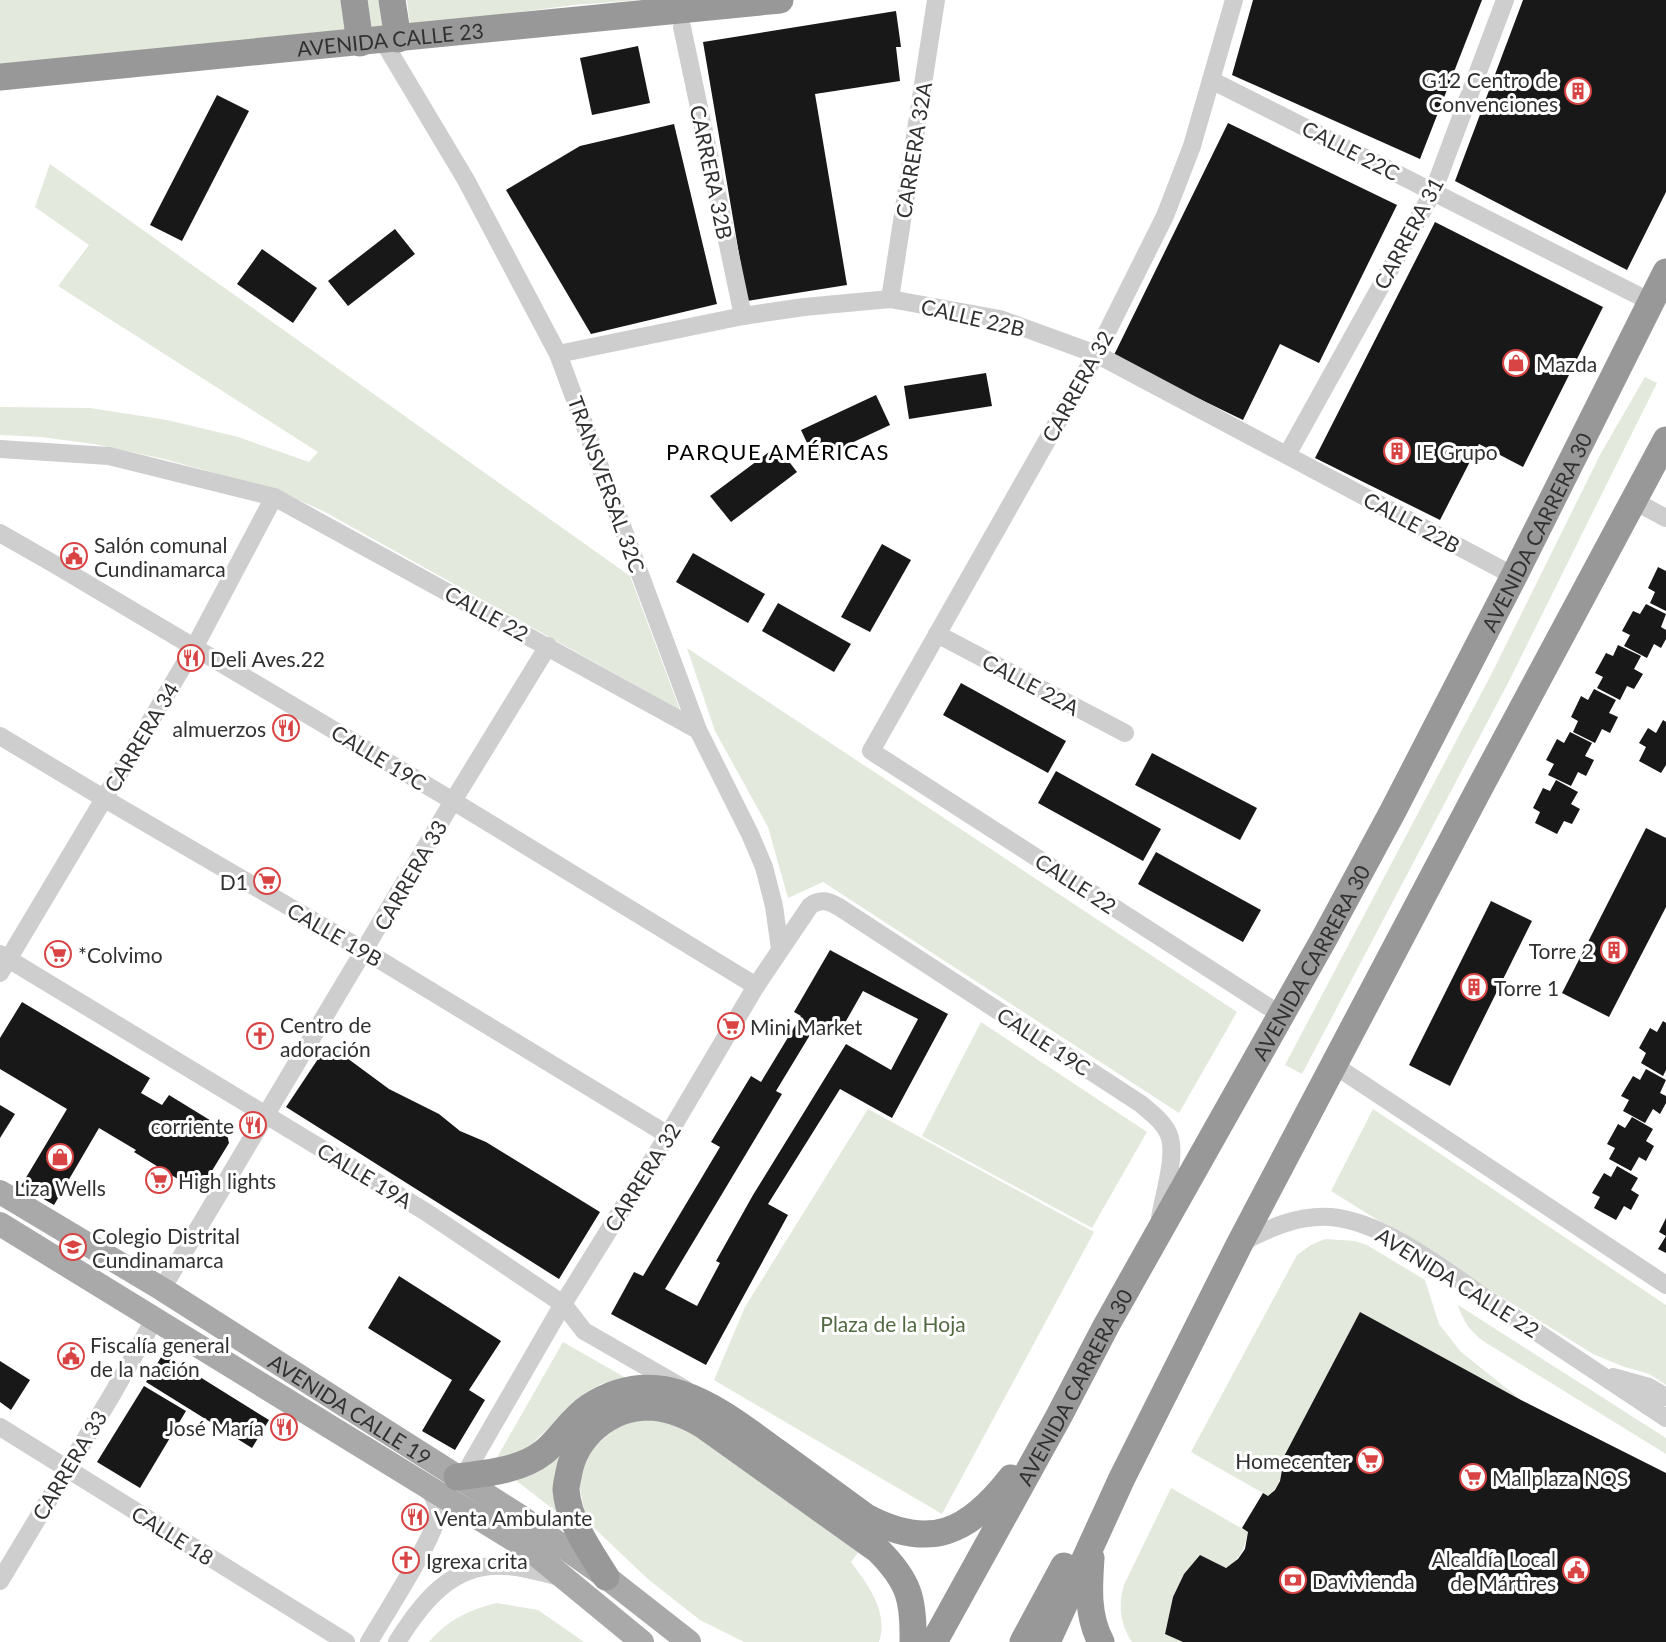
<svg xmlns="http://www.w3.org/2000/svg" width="1666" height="1642" font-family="Lato,sans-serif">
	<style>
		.green { fill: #e3e9dd }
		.building { fill: #181818; fill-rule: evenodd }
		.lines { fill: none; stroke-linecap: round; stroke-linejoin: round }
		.minor { stroke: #cecece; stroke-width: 18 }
		.major { stroke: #a9a9a9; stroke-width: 24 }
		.highway { stroke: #989898; stroke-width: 27 }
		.labels { text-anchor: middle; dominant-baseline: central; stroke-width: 6; stroke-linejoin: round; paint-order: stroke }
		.street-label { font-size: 21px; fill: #313131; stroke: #fff }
		.poi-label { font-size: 21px; fill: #313131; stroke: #fff; text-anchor: start }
		.park-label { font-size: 21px; fill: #516a41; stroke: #fff }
		.neighbourhood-label { font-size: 22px; letter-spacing: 1.5px; fill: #000; stroke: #fff }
	</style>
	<rect width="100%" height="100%" fill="#fff"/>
	<!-- green -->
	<g class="green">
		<path d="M0,0H347L352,32L0,66Z"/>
		<path d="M365,0H381L386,29L370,31Z"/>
		<path d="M407,0H639L574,5L410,26Z"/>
		<path d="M50,164L630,576L680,710L325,512L277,490L164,459L94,444L41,437L0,435V407L90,408L167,420L238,437L309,462L318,452L58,286L89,245L35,207Z"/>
		<path d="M1645,377L1657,383L1509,681L1302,1074L1285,1065L1492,673L1601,453Z"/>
		<path d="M687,648L1237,1012L1179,1113L823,882L788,898L768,827L715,731Z"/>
		<path d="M981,1022L1147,1132L1092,1228L922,1136Z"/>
		<path d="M868,1109L1094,1232L942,1514L714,1380L745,1307Z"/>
		<path d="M1373,1109L1666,1305V1385L1649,1374L1622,1366L1593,1354L1331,1191Z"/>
		<path d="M1325,1239L1355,1241L1367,1245L1425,1280L1439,1324L1461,1352L1521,1400L1360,1312L1279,1466L1282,1470C1280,1482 1277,1488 1268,1496L1191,1452L1297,1255L1311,1245Z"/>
		<path d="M1458,1305L1666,1438V1454L1483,1341C1469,1330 1463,1321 1458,1305Z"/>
		<path d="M563,1342L626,1378L601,1384L586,1393L576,1401L528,1448L495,1461Z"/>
		<path d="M658,1418L682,1424L861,1549L851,1562C868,1585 889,1612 879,1642H744L700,1620L649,1580L591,1525L584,1508L580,1489L581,1472L588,1452L614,1430L634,1420Z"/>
		<path d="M574,1440L562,1516L514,1479C543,1473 554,1461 574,1440Z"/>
		<path d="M1171,1488L1248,1532C1239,1574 1221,1569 1184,1574L1173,1597L1165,1633L1183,1642H1132C1120,1624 1118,1605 1124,1585Z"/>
		<path d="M497,1603L538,1610L584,1642H429C448,1620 468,1610 497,1603Z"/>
	</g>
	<!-- building -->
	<g class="building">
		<path d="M1253,0H1482L1420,159L1232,75Z"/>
		<path d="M1523,0H1666V192L1627,270L1455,181Z"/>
		<path d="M896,11L901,47H896L900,81L815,94L847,285L747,301L703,42Z"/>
		<path d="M638,46L650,103L592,115L580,58Z"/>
		<path d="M217,95L249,111L182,241L150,225Z"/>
		<path d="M1228,123L1397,205L1319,363L1280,344L1243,420L1113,357Z"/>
		<path d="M674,124L717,304L591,334L506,190L580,146Z"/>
		<path d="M1435,222L1603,307L1523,467L1479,444L1440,520L1315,458Z"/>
		<path d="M395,229L415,254L348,306L328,281Z"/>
		<path d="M262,249L317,288L293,323L237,284Z"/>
		<path d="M986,373L992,406L909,419L904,386Z"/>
		<path d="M876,395L890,425L815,460L801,430Z"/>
		<path d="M777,446L797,472L731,522L710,496Z"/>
		<path d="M882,544L911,560L870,632L841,617Z"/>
		<path d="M693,553L765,594L748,623L676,582Z"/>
		<path d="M1658,567L1666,571V611L1650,603L1655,592L1648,588Z"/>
		<path d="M778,603L851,644L834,672L762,631Z"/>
		<path d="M1646,604L1666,614L1661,627L1666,630V639L1661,648L1654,644L1647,658L1624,646L1630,635L1622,631L1633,611L1640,614Z"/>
		<path d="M1618,645L1641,656L1634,669L1643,674L1634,689L1627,686L1620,700L1597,688L1603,677L1595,673L1606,653L1613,656Z"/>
		<path d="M961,683L1066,741L1048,773L943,715Z"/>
		<path d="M1594,689L1616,700L1609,713L1618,717L1610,733L1602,729L1595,743L1573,732L1578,721L1571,717L1581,696L1588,700Z"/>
		<path d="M1663,720L1666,722V765L1661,773L1639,761L1646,747L1639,743L1648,728L1656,733Z"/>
		<path d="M1570,732L1592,743L1585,756L1594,760L1586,776L1578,772L1571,786L1548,775L1554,764L1546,760L1557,739L1564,743Z"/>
		<path d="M1152,753L1257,808L1240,840L1135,785Z"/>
		<path d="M1056,771L1161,829L1143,861L1038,803Z"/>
		<path d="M1556,780L1578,792L1571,804L1580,809L1572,824L1564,821L1557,834L1535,823L1540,812L1533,808L1543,788L1550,791Z"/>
		<path d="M1646,828L1666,838V907L1609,1017L1562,993Z"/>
		<path d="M1156,852L1261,910L1243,942L1138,884Z"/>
		<path d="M1491,901L1532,921L1450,1086L1409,1065Z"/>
		<path d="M830,950L948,1014L892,1118L840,1089L768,1204L788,1215L706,1365L611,1314L634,1272L643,1276L720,1147L711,1142L751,1076L761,1082L801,1016L794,1012ZM863,991L918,1019L891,1070L846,1044L753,1195L716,1261L720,1263L697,1306L665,1289L782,1094L776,1091L816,1025L837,1037Z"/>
		<path d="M22,1002L150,1078L141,1093L162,1105L169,1095L226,1130L229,1143L199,1192L134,1152L136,1150L99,1128L54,1205L21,1186L67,1109L0,1069V1038Z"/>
		<path d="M1663,1021L1666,1023V1070L1663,1076L1641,1063L1646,1053L1639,1048L1650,1028L1657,1032Z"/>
		<path d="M328,1044L389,1089L439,1114L460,1131L486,1142L600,1212L559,1279L286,1107Z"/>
		<path d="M1646,1069L1666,1080L1660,1093L1666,1096V1103L1660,1114L1653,1109L1645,1123L1623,1111L1629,1100L1621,1096L1633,1076L1640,1080Z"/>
		<path d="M0,1105L15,1114L0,1138Z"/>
		<path d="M1632,1117L1653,1129L1646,1141L1654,1146L1646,1161L1639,1157L1631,1171L1609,1159L1615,1148L1607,1144L1618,1124L1625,1128Z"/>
		<path d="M1617,1166L1638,1178L1631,1190L1639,1195L1631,1210L1624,1206L1616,1220L1594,1208L1600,1197L1592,1193L1604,1173L1611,1177Z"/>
		<path d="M1666,1218V1253L1658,1249L1666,1236L1659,1232Z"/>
		<path d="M399,1276L501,1341L469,1390L485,1400L455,1450L422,1431L452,1380L368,1328Z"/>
		<path d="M1360,1312L1521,1400L1666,1473V1642H1183L1165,1634L1173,1597L1184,1574L1200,1555L1226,1568L1238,1559L1245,1549L1248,1532L1242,1528L1263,1493L1268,1496L1275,1490L1280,1481L1282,1470L1279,1466Z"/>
		<path d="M163,1354L269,1420L252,1448L146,1382Z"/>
		<path d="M0,1361L30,1380L11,1410L0,1402Z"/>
		<path d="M144,1386L186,1411L140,1488L97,1462Z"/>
	</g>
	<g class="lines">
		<!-- minor -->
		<g class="minor">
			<path d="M1234,0L1192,146L1165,216L1096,354L871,751L1281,1015"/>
			<path d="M682,27L743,316"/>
			<path d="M383,41L466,180L558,354L698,730L750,834L764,867L774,906L780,949"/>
			<path d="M1211,80L1651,302"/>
			<path d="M890,299L936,0"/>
			<path d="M558,354L743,316L804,307L890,299L1000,319L1096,354L1514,576"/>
			<path d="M0,449L109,456L274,497L698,730"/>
			<path d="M1287,455L1433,192L1505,0"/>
			<path d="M1634,501L1666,518"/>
			<path d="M0,533L54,564L453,801L756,986"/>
			<path d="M937,634L1125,733"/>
			<path d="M0,736L105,799L365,951L668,1135"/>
			<path d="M0,954L426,1212L563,1304L584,1331L685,1389"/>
			<path d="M0,973L194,648L274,497"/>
			<path d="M1334,1065L1666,1285"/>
			<path d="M1240,1243C1270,1228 1297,1215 1331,1217C1387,1222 1452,1276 1499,1307C1554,1344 1610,1381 1666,1418"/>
			<path d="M162,1289L453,801L548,646"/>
			<path d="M1613,1377L1649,1387L1666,1397"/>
			<path d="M0,1427L346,1642"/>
			<path d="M470,1465L563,1304L668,1135L756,986L810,906C820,898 829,901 839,907L1141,1104C1151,1113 1164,1122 1169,1135C1177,1155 1163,1197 1160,1218"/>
			<path d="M0,1581L113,1393L155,1318"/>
			<path d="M369,1642C382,1619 439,1532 438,1511C437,1502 431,1493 427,1486"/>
			<path d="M397,1642C422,1602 452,1563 504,1566C523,1566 543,1573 563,1578"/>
		</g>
		<!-- major -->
		<g class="major">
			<path id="s1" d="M0,1192L162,1289L521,1517L606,1577L689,1642"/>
			<path d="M0,1224L529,1549L642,1642"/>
		</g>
		<!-- highway -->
		<g class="highway">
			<path d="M354,0L360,43"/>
			<path d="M392,0L398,39"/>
			<path id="s2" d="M0,77L780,0"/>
			<path d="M457,1477C486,1473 520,1471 544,1452C560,1439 571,1419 589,1407C661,1360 720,1411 777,1452C807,1474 836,1495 866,1517C930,1551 968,1533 1011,1478"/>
			<path d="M1091,1558C1089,1587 1087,1616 1101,1642"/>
			<path d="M606,1577C590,1551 569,1523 566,1490C566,1485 568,1478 569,1472C576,1436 609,1408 647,1407C667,1407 686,1415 703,1425L878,1550C909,1581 914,1599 913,1642"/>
			<path id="s3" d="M934,1642L1059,1416L1106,1326L1325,937L1393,811L1514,576L1666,272"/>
			<path d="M1023,1642L1064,1566"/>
			<path d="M1047,1642L1122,1478L1240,1243L1478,791L1666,440"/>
		</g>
	</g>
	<!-- icons -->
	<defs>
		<symbol id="building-ring" viewBox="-11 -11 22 22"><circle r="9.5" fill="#fff" stroke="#d84344" stroke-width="1.5"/><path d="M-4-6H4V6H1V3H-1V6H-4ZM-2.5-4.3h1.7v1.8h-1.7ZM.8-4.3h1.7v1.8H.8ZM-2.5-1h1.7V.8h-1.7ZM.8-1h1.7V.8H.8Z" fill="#d84344"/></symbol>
		<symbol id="shop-ring" viewBox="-11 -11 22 22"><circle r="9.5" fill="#fff" stroke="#d84344" stroke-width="1.5"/><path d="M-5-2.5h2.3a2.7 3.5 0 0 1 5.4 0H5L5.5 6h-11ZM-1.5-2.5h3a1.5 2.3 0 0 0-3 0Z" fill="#d84344"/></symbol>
		<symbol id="civic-ring" viewBox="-11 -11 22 22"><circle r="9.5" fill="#fff" stroke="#d84344" stroke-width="1.5"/><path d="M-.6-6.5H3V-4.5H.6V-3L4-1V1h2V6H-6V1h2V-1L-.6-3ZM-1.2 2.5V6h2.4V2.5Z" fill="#d84344"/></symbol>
		<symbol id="restaurant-ring" viewBox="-11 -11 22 22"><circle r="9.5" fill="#fff" stroke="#d84344" stroke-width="1.5"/><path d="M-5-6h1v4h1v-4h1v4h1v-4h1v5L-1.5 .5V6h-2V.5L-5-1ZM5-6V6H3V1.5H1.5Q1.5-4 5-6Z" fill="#d84344"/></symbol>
		<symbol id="supermarket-ring" viewBox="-11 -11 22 22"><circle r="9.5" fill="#fff" stroke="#d84344" stroke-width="1.5"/><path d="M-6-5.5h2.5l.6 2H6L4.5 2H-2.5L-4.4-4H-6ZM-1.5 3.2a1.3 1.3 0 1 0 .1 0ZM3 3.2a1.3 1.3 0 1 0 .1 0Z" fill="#d84344"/></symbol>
		<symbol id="church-ring" viewBox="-11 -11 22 22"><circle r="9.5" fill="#fff" stroke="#d84344" stroke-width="1.5"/><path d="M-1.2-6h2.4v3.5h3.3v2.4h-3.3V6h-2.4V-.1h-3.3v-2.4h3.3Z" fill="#d84344"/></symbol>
		<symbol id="school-ring" viewBox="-11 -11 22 22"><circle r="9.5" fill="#fff" stroke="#d84344" stroke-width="1.5"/><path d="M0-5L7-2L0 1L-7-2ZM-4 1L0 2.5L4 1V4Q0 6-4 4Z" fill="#d84344"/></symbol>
		<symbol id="bank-ring" viewBox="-11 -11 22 22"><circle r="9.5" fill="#fff" stroke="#d84344" stroke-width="1.5"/><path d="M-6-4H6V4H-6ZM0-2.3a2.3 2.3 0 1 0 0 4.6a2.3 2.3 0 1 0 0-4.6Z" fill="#d84344"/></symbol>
	</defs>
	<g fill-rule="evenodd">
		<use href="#building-ring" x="1563" y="76" width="30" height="30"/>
		<use href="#shop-ring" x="1501" y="348" width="30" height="30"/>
		<use href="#building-ring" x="1382" y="436" width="30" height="30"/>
		<use href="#civic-ring" x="59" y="541" width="30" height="30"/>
		<use href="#restaurant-ring" x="176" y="643" width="30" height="30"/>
		<use href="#restaurant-ring" x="271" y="713" width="30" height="30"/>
		<use href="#supermarket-ring" x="252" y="866" width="30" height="30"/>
		<use href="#building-ring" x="1599" y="935" width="30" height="30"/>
		<use href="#supermarket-ring" x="43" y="939" width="30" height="30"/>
		<use href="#building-ring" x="1459" y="972" width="30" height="30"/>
		<use href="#supermarket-ring" x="716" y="1011" width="30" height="30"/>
		<use href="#church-ring" x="245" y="1021" width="30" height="30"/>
		<use href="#restaurant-ring" x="238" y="1110" width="30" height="30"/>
		<use href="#shop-ring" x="45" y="1142" width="30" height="30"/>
		<use href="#supermarket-ring" x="144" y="1165" width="30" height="30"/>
		<use href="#school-ring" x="58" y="1232" width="30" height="30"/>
		<use href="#civic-ring" x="56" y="1341" width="30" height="30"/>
		<use href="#restaurant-ring" x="269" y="1412" width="30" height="30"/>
		<use href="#supermarket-ring" x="1355" y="1445" width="30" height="30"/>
		<use href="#supermarket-ring" x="1458" y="1462" width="30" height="30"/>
		<use href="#restaurant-ring" x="400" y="1502" width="30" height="30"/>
		<use href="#church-ring" x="391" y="1545" width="30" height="30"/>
		<use href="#civic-ring" x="1561" y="1555" width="30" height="30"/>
		<use href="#bank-ring" x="1278" y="1565" width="30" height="30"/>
	</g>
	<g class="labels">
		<!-- street labels -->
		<g class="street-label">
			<text stroke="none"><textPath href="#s2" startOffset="392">AVENIDA CALLE 23</textPath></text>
			<text transform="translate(913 150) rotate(-81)">CARRERA 32A</text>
			<text transform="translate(1351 150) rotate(27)">CALLE 22C</text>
			<text transform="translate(712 172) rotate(78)">CARRERA 32B</text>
			<text transform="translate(1408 233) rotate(-62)">CARRERA 31</text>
			<text transform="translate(973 317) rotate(13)">CALLE 22B</text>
			<text transform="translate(1077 386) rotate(-61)">CARRERA 32</text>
			<text transform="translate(607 484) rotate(70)">TRANSVERSAL 32C</text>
			<text transform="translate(1412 522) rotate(28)">CALLE 22B</text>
			<text stroke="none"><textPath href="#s3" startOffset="1263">AVENIDA CARRERA 30</textPath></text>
			<text transform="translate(487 613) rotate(29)">CALLE 22</text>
			<text transform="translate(1031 684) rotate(28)">CALLE 22A</text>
			<text transform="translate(141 737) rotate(-59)">CARRERA 34</text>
			<text transform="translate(379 757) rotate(31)">CALLE 19C</text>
			<text transform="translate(410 875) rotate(-60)">CARRERA 33</text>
			<text transform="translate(1076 883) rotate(33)">CALLE 22</text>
			<text transform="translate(335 934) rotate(30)">CALLE 19B</text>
			<text stroke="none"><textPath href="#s3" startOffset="777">AVENIDA CARRERA 30</textPath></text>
			<text transform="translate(1044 1041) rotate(33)">CALLE 19C</text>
			<text transform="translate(365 1175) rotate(31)">CALLE 19A</text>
			<text transform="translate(642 1177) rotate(-58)">CARRERA 32</text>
			<text transform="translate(1458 1282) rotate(32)">AVENIDA CALLE 22</text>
			<text stroke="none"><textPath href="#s3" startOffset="291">AVENIDA CARRERA 30</textPath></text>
			<text stroke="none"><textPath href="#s1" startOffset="412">AVENIDA CALLE 19</textPath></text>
			<text transform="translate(69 1465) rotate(-59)">CARRERA 33</text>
			<text transform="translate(173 1535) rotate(32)">CALLE 18</text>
		</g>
		<!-- poi labels -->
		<g class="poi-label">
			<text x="1558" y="79" text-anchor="end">G12 Centro de<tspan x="1558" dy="24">Convenciones</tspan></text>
			<text x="1536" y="363">Mazda</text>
			<text x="1416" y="451">IE Grupo</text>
			<text x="94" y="544">Salón comunal<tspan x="94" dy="24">Cundinamarca</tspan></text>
			<text x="210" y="658">Deli Aves.22</text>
			<text x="266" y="728" text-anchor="end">almuerzos</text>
			<text x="248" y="881" text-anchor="end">D1</text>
			<text x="1594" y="950" text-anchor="end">Torre 2</text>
			<text x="78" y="954">*Colvimo</text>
			<text x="1494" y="987">Torre 1</text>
			<text x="280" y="1024">Centro de<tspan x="280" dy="24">adoración</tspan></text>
			<text x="750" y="1026">Mini Market</text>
			<text x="234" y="1125" text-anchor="end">corriente</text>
			<text x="178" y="1180">High lights</text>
			<text x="60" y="1187" text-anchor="middle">Liza Wells</text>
			<text x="92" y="1235">Colegio Distrital<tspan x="92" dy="24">Cundinamarca</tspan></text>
			<text x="90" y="1344">Fiscalía general<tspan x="90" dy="24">de la nación</tspan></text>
			<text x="264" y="1427" text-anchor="end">José María</text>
			<text x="1350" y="1460" text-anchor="end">Homecenter</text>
			<text x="1492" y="1477">Mallplaza NQS</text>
			<text x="434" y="1517">Venta Ambulante</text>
			<text x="1556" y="1558" text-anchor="end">Alcaldía Local<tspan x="1556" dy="24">de Mártires</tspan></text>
			<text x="426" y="1560">Igrexa crita</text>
			<text x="1312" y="1580">Davivienda</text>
		</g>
		<!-- park labels -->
		<g class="park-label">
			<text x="893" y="1323">Plaza de la Hoja</text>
		</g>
		<!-- neighbourhood labels -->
		<g class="neighbourhood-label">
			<text x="778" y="451">PARQUE AMÉRICAS</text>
		</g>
	</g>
</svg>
